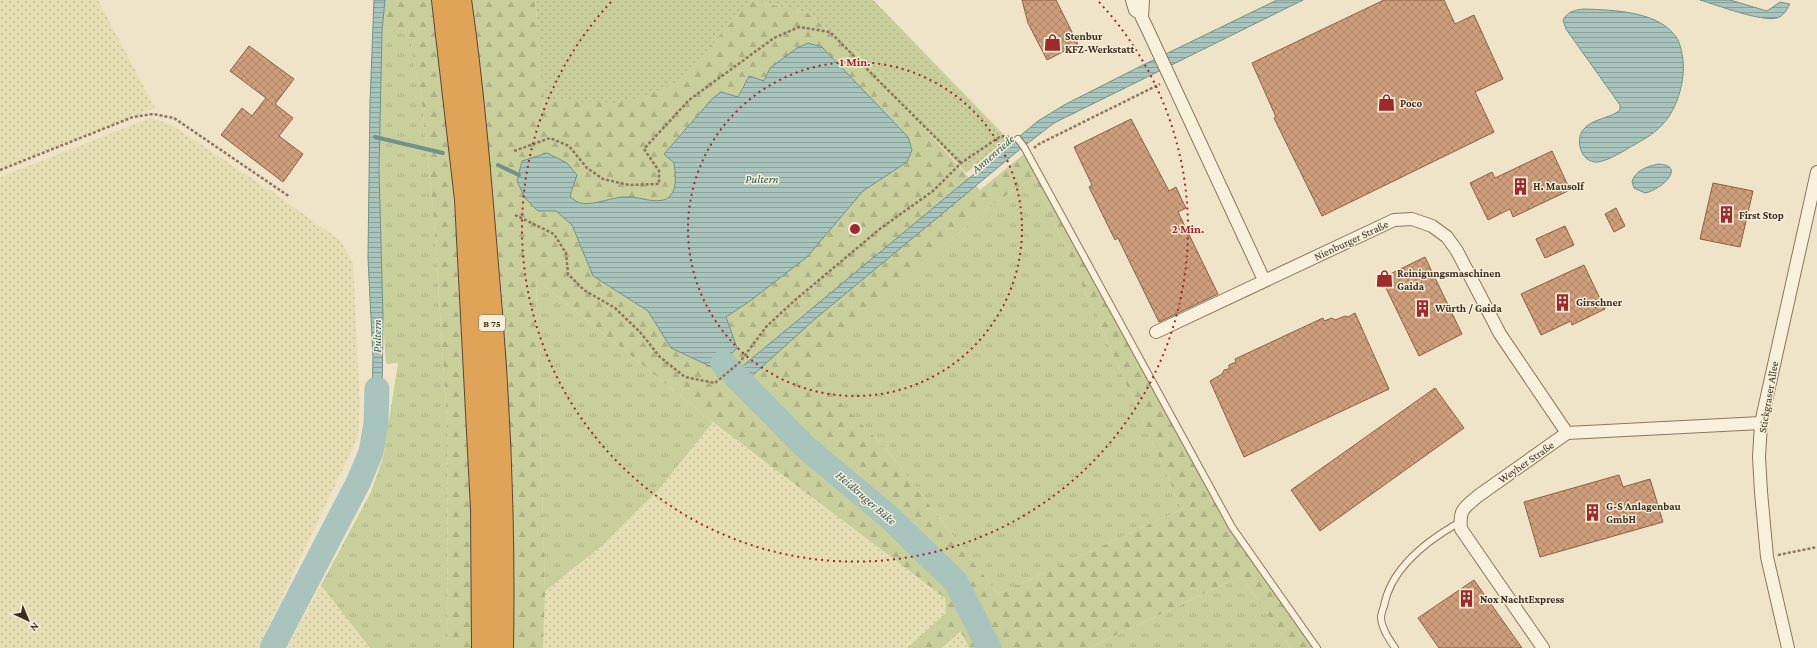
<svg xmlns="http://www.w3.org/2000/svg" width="1817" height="648" font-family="'Crimson Pro',serif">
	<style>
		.farmland { fill: url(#farmland-dots) }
		.grass { fill: url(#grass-tufts) }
		.forest { fill: url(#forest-firs); fill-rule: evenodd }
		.park { fill: url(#park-dots) }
		.water { fill: url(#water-rules); stroke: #6f938a }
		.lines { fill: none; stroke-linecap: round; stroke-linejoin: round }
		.stream { stroke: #6f938a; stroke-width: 4 }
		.river { stroke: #a9c4bc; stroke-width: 25 }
		.building { fill: url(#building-cross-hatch); stroke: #8d5f41 }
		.lane-casing { stroke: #8d765c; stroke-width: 8 }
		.street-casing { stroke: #8d765c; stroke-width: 14 }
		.highway-casing { stroke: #5b4430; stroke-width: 24 }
		.path { stroke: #8d765c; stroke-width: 2.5; stroke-dasharray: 3 2; stroke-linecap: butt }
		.lane { stroke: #faf1dc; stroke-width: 6 }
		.street { stroke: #faf1dc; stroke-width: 12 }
		.highway { stroke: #e0a458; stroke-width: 22 }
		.ring { fill: none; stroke: #9e2a2b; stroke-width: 2; stroke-dasharray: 2 4 }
		.labels { text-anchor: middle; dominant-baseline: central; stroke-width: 3; stroke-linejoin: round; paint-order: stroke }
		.shield { fill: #f7eed8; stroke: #756857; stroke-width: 1 }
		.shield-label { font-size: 10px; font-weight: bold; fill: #3d2e20 }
		.poi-label { font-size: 11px; font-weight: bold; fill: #3d2e20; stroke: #f7eed8; text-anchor: start }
		.street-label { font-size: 11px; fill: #3d2e20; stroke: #f7eed8 }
		.water-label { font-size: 12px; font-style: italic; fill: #2f5d5a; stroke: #f7eed8 }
		.centre { fill: #9e2a2b; stroke: #f7eed8; stroke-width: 2 }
		.ring-label { font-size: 12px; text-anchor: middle; font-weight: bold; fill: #9e2a2b; stroke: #f7eed8; stroke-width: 3; stroke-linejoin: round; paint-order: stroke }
	</style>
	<defs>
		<pattern id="farmland-dots" width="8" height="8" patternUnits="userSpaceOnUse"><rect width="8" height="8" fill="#e6deb5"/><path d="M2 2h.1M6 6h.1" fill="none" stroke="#c6bf9b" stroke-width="1.8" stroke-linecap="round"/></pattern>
		<pattern id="grass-tufts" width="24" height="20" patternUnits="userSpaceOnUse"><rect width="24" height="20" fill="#c9cf9b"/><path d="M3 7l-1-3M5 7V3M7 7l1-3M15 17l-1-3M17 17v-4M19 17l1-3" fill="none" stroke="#aeb285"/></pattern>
		<pattern id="forest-firs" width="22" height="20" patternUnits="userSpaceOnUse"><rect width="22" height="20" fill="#c9cf9b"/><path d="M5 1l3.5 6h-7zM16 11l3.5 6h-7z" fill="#aeb285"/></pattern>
		<pattern id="park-dots" width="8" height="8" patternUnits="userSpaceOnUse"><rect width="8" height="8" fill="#c9cf9b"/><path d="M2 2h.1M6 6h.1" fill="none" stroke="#aeb285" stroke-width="1.8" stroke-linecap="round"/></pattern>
		<pattern id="water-rules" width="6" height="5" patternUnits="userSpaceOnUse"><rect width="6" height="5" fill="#a9c4bc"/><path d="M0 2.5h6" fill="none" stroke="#8ba098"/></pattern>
		<pattern id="building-cross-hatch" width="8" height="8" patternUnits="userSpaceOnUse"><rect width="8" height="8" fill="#cf9f7d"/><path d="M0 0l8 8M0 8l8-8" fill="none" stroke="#a98266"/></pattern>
	</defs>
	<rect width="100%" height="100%" fill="#f0e4c8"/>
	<!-- farmland -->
	<g class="farmland">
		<path d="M0,0H98L155,108L0,169Z"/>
		<path d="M150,118L170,124L271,191L341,241L353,263L360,406L358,437L258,648H0V177Z"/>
		<path d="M713,422L945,598L946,613L907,648H543L545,591L604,544L660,488Z"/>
		<path d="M321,585L370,648H287Z"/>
		<path d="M961,631L969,648H942Z"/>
	</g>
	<!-- grass -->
	<g class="grass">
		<path d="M408,29L421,94L434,219L447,423L448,648H370L321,585L371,492L383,458L398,363L386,364C378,253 379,142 382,31Z"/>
		<path d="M1034,177L1182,509L998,594L887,450L803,365L993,204Z"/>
		<path d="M536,279L713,422L660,488L604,544L545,591Z"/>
		<path d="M1241,576L1291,648H1089Z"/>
	</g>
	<!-- forest -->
	<g class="forest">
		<path d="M385,0H433L451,166L462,312L473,498L474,648H448L447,423L434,219L421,94L408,30L382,31Z"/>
		<path d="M471,0H535L545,101L751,0L808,13L830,32L862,59L980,190L1025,153L1223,516L1315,648H1291L1241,576L1089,648H992L970,604L965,606L987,648H969L961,631L942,648H907L946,613L945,598L713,422L536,279L545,591L543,648H513C513,575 513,502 510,429C504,286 488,143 471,0ZM822,47L908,137L907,162L863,191L807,257L750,301L671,348L648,311L593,276L572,225L556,211L518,181L522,161L577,175L570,196L578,203L590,204L629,197L661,201L670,196L676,184L674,163L664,154L713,98L721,92L738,97L743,85L764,81ZM1034,177L1182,509L998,594L887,450L804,365L993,204Z"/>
	</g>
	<!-- park -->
	<g class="park">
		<path d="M535,0H751L680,81L628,103L544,101Z"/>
		<path d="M751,0H873L1008,139L966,173L862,59L808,13Z"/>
	</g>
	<!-- water -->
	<g class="water">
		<path d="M374,0H385L382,31L379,170L383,317L382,405L376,424L372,407L373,357L368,258L370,103Z"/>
		<path d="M1277,0H1303L1054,123L1019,150L815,319L743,384L733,374L1038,121L1064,105L1139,67Z"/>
		<path d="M1700,0H1730L1767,11L1780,2L1790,4C1787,9 1784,16 1777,18C1761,22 1717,5 1700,0Z"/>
		<path d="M1584,9C1613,10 1662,11 1678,40C1680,44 1681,49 1682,54C1687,76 1678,109 1662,125C1653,135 1639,142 1627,149C1621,153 1604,162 1597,162C1581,163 1575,140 1583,130C1592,118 1610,119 1620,110V105L1566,29L1563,20C1568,11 1575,10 1584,9Z"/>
		<path d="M808,43L822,47L908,137L912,150L907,162L863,191L807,257L750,301L726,317L737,348L723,363L714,368L671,348L648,311L593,276L572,225L556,211H538L525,198L517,181L522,161L547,153L567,163L577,175L570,196C573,199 576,202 580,203C596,206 612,196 629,197C641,197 661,206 670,196C678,187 675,173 674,163L664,154L713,98L721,92L738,97L749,76L764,81L770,68L797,48Z"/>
		<path d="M1659,164C1687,166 1661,190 1645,193L1634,188L1632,182C1635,170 1648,166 1659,164Z"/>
	</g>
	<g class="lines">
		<!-- stream -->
		<g class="stream">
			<path d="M375,137L443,153"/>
			<path d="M498,165L519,175"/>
		</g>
		<!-- river -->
		<g class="river">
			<path d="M723,363L804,446L888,516L956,582L989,648"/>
			<path d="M272,648L359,481L371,452L376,424L377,389"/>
		</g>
	</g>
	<!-- building -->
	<g class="building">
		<path d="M1022,0H1056L1078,44L1047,60L1028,23Z"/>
		<path d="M1384,0H1444L1455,24L1474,15L1503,79L1475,92L1494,132L1322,216L1274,118L1276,117L1252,63Z"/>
		<path d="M249,46L294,79L275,104L293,118L279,136L303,154L283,182L221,135L242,108L252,116L266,98L230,71Z"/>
		<path d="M1131,119L1169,191L1176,187L1181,198L1186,208L1178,212L1218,294L1159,322L1118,238L1115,240L1089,187L1092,185L1074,147Z"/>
		<path d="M1552,151L1570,190L1513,217L1510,209L1488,220L1470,183L1492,172L1495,178Z"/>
		<path d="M1713,183L1753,191L1740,247L1700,239Z"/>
		<path d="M1616,208L1625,226L1614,232L1605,214Z"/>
		<path d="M1565,226L1574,245L1545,258L1536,239Z"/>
		<path d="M1425,257L1462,334L1419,356L1383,282L1386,276Z"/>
		<path d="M1584,265L1605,309L1572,325L1571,321L1541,335L1521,294Z"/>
		<path d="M1355,313L1389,389L1244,457L1210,381L1222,374L1224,370L1229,369V365L1236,362L1235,359L1323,318L1324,321L1332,318L1335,320L1345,316L1348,317Z"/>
		<path d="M1435,388L1464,428L1320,531L1291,490Z"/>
		<path d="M1619,475L1623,487L1650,479L1663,522L1540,557L1524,502Z"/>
		<path d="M1474,580L1522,648H1439L1418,618Z"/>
	</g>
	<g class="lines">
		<defs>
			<g id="lane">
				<path d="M1018,139L1024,147L1232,527L1317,648"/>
				<path d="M1395,648C1389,639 1382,629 1381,618C1381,614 1383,609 1384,606C1391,567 1428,540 1460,522"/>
			</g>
			<g id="street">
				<path d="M1132,0L1135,10L1142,15"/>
				<path d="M1143,0L1142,18L1146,26L1264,280"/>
				<path d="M1156,332L1394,220L1412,219L1432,226L1447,237L1457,251L1500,334L1567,433"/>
				<path d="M1543,648L1461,529C1459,509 1464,508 1478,496L1567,433L1761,423"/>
				<path d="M1788,648L1767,557L1761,492L1759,457L1761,423L1817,172"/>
			</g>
			<g id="highway">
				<path d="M443,0L466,200L482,509L483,648"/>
				<path d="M460,0C475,104 482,208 491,312C500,424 504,536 502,648"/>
			</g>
		</defs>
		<!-- lane casing -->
		<use href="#lane" class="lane-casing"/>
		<!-- street casing -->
		<use href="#street" class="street-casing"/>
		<!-- highway casing -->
		<use href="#highway" class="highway-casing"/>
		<!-- path -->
		<g class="path">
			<path d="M1034,148L1039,144L1160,84"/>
			<path d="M514,151L550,138L569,146L587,168L603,179L629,185L659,184V171L644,149L689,100L774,38L799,27L830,32L961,163"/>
			<path d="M0,170L133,117L153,114L174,118L290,197"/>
			<path d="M515,215L554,234L566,253L568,274L584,290L615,308L640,332L660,357L685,377L715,383L740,362L766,327L794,301L881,228L933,191L961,163L1001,136L1009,137"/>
			<path d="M1778,555L1817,547"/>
		</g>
		<!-- lane -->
		<use href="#lane" class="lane"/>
		<!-- street -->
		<use href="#street" class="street"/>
		<!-- highway -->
		<use href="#highway" class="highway"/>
	</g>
	<!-- distance rings -->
	<g class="ring">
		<circle cx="855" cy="229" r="167"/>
		<path d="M1099 2A333 333 0 1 1 611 2"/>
	</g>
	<!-- icons -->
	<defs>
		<symbol id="shop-bare" viewBox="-9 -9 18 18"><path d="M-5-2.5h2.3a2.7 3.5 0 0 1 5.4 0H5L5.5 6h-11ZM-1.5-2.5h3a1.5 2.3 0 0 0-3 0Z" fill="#9e2a2b" stroke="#f7eed8" stroke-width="2.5" paint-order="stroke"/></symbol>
		<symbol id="building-bare" viewBox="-9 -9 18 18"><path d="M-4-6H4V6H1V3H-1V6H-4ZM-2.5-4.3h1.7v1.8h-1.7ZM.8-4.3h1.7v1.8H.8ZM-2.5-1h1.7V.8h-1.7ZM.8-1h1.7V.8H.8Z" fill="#9e2a2b" stroke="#f7eed8" stroke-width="2.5" paint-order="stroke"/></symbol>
	</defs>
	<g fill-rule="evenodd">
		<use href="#shop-bare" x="1040" y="30" width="25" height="25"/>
		<use href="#shop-bare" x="1374" y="90" width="25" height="25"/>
		<use href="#building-bare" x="1508" y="174" width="25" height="25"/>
		<use href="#building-bare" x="1714" y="202" width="25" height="25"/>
		<use href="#shop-bare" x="1372" y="266" width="25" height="25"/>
		<use href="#building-bare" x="1550" y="290" width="25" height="25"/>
		<use href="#building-bare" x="1410" y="296" width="25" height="25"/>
		<use href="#building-bare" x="1580" y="500" width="25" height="25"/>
		<use href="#building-bare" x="1454" y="586" width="25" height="25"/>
	</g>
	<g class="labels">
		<!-- shield labels -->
		<rect class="shield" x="479" y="315" width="26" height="16" rx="3"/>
		<g class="shield-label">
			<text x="492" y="323">B 75</text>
		</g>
		<!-- poi labels -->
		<g class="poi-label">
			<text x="1065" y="36">Stenbur<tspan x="1065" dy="13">KFZ-Werkstatt</tspan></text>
			<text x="1400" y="103">Poco</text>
			<text x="1533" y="186">H. Mausolf</text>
			<text x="1739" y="215">First Stop</text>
			<text x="1397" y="273">Reinigungsmaschinen<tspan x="1397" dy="13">Gaida</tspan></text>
			<text x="1576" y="302">Girschner</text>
			<text x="1435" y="308">Würth / Gaida</text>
			<text x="1606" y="506">G-S Anlagenbau<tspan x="1606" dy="13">GmbH</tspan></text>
			<text x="1480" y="599">Nox NachtExpress</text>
		</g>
		<!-- street labels -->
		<g class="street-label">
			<text transform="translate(1351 240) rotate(-25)">Nienburger Straße</text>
			<text transform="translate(1768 397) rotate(-80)">Stickgraser Allee</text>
			<text transform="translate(1526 462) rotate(-35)">Weyher Straße</text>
		</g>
		<!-- water labels -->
		<g class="water-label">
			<text transform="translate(993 154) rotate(-41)">Annenriede</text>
			<text x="762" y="179">Pultern</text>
			<text transform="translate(377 336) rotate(-90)">Pultern</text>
			<text transform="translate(866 498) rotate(41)">Heidkruger Bäke</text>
		</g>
	</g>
	<circle cx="855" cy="229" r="6" class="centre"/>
	<g class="ring-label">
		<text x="855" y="66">1 Min.</text>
		<text x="1188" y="233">2 Min.</text>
	</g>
	<!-- north arrow -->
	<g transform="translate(28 620) rotate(136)" stroke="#f7eed8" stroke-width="3" paint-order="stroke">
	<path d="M0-3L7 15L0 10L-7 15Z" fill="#3d2e20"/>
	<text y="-6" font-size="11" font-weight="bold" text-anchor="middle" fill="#3d2e20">N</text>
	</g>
</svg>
